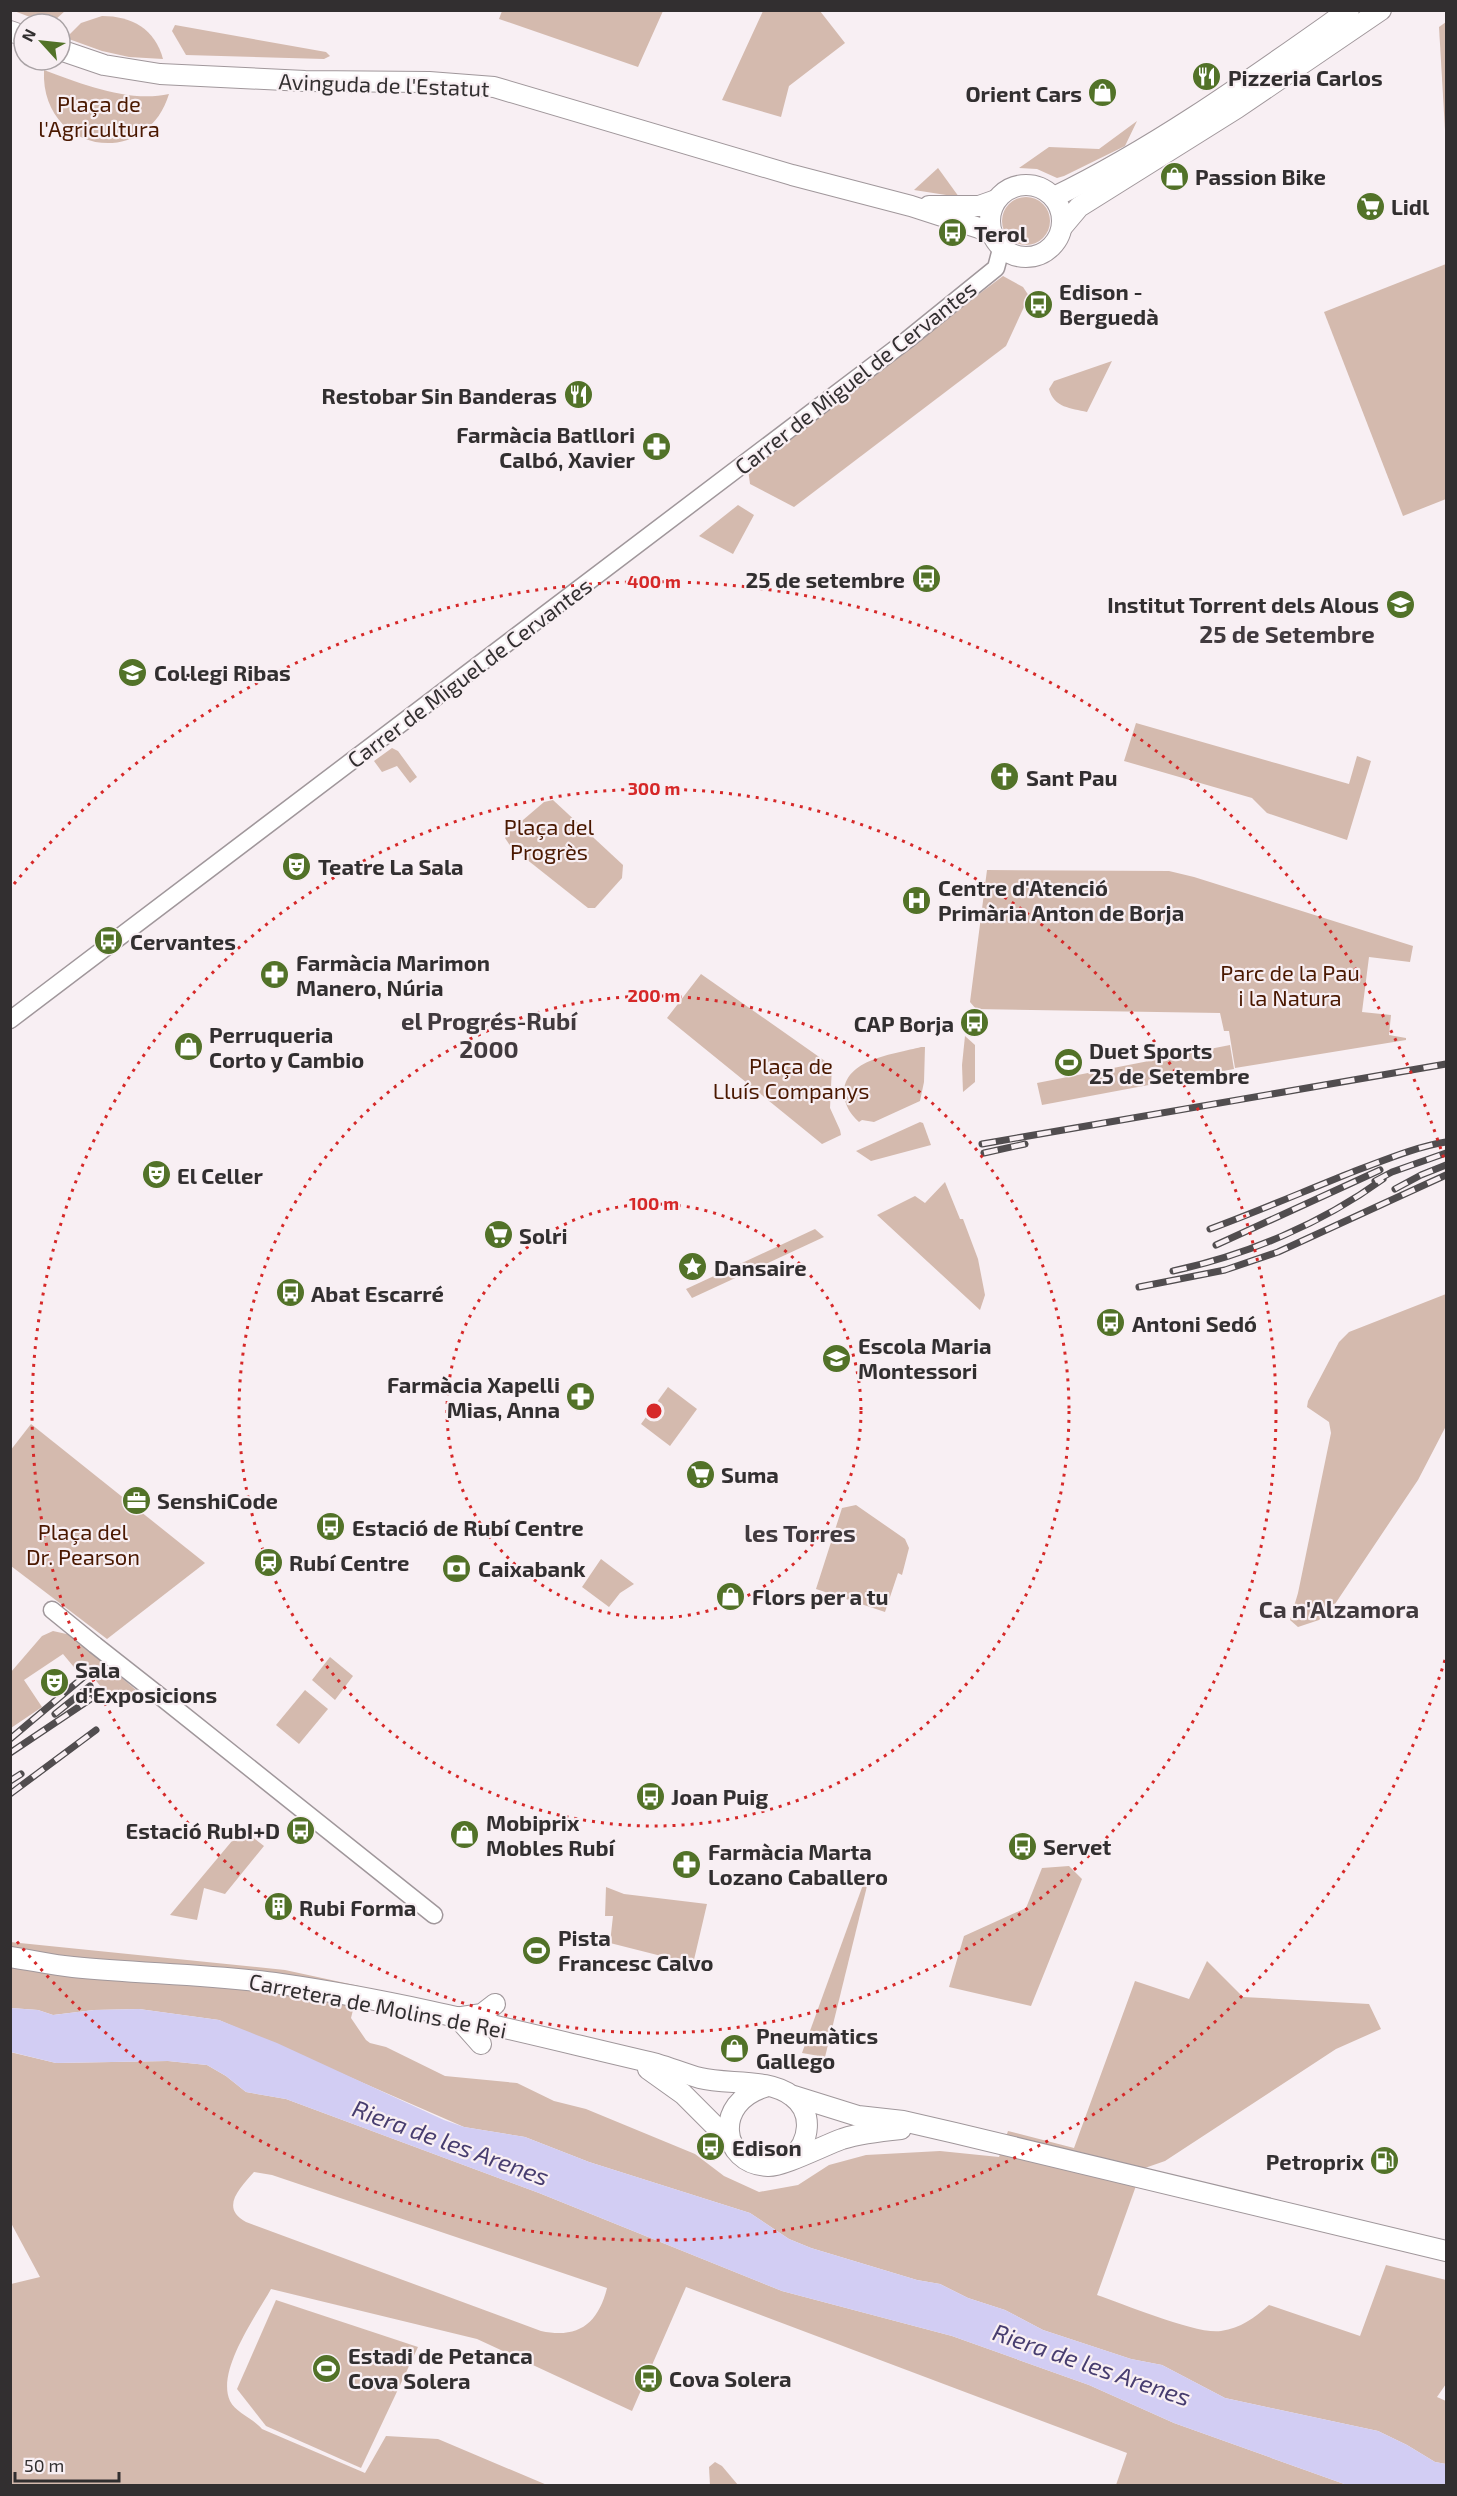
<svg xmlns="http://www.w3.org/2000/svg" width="1457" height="2496" font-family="'Exo 2',sans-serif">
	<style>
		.green { fill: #d4baae; fill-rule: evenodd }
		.water { fill: #d2cdf3 }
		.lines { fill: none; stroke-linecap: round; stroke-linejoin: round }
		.minor-casing { stroke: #a0979b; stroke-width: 19 }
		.major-casing { stroke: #a0979b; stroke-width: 22 }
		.minor { stroke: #fff; stroke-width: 16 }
		.major { stroke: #fff; stroke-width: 20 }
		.rail-casing { stroke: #514d4f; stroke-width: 7 }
		.rail { stroke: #f8eff3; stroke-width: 4.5; stroke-dasharray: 14; stroke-linecap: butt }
		.minor-bridge-casing { stroke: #a0979b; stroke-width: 19; stroke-linecap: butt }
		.minor-bridge { stroke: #fff; stroke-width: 16 }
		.ring { fill: none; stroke: #d62828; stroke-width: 3; stroke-dasharray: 3 6 }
		.labels { text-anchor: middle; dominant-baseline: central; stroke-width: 4.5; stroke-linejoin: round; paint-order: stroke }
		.poi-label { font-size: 22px; font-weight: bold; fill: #322f30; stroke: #f8eff3; text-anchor: start }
		.street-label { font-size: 22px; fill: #322f30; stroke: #f8eff3 }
		.park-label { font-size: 22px; fill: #4a1800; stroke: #f8eff3 }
		.neighbourhood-label { font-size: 24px; font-weight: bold; fill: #413a3e; stroke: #f8eff3 }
		.water-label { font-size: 24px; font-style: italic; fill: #473d6f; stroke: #f8eff3 }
		.centre { fill: #d62828; stroke: #f8eff3; stroke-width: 3 }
		.ring-label { font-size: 18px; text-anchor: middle; font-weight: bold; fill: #d62828; stroke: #f8eff3; stroke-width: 4.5; stroke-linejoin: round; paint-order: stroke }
	</style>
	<rect width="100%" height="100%" fill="#f8eff3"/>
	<!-- green -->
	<g class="green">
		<path d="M14,11H65L55,20L46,23Z"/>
		<path d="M502,11V10L663,11L638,67L499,19Z"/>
		<path d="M763,11H820L845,43L789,86L781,117L722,100Z"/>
		<path d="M102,16C132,16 155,29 163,59L129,57L102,51L66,38L81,23Z"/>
		<path d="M1446,22V147L1439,27Z"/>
		<path d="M175,25L326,52L330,56L324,59L186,55L172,31Z"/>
		<path d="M44,70C82,84 129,103 169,94C145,172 40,152 44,70Z"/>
		<path d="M1137,121L1125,146L1064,176L1057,178L1037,169L1019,168L1049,147L1099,149Z"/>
		<path d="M938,168L959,197L914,190Z"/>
		<circle cx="1026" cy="221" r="24"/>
		<path d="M1446,264V499L1403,516L1324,312Z"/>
		<path d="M1003,276L1023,287L1029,296L1006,346L794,507L750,484L748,469L754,463Z"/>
		<path d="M1112,361L1087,412C1071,408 1054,408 1049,389L1054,381Z"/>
		<path d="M738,505L754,515L733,554L699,536Z"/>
		<path d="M1136,723L1349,784L1357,756L1371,761L1347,840L1267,813L1252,798L1124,761Z"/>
		<path d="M392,748L398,751L417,777L410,783L397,766L382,772L374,761Z"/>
		<path d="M553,800L623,865L622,878L595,908H588L511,847L505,838L509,832L544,802Z"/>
		<path d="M987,870L1169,871L1194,877L1413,946L1410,962L1369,957L1362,1012L1391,1015L1389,1035L1406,1038V1040L1235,1068L1229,1031H1224L1220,1013L976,1009L970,1002Z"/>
		<path d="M701,974L832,1066L830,1108L840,1130L841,1135L822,1144L667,1018Z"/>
		<path d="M965,1036L975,1045V1082L963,1092L962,1065Z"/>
		<path d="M1230,1045L1234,1069L1042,1105L1037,1083Z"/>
		<path d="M921,1047H925L924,1082L920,1101L874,1122L862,1120L859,1122C851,1115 845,1106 844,1094C843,1059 895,1054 921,1047Z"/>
		<path d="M920,1122L923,1123L931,1145L871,1161L856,1151Z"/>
		<path d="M945,1182L960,1219H963L978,1259L985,1295L980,1310L877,1215L915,1196L925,1203Z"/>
		<path d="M815,1229L824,1237L692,1298L686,1289Z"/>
		<path d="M1446,1294V1426L1418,1480L1335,1604L1319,1620L1298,1627L1290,1620L1298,1593L1331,1433L1329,1422L1307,1407L1308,1401L1339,1342L1349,1332Z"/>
		<path d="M668,1387L697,1409L670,1446L641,1424Z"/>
		<path d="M31,1424L205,1563L107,1639L11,1566L10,1451Z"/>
		<path d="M856,1505L905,1539L909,1548L902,1575L898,1573L885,1612L816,1589L842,1508Z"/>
		<path d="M601,1559L634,1584L620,1593L609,1607L582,1587Z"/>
		<path d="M53,1631L71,1635L149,1701L106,1693L85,1667L78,1672L63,1654L24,1680L42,1707L11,1728V1672L42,1636Z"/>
		<path d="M330,1657L353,1676L335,1700L312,1680Z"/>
		<path d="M305,1690L328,1709L299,1744L276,1725Z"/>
		<path d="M242,1829L264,1846L225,1894L204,1888L197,1920L170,1915Z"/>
		<path d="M1069,1866L1082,1879L1031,2006L949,1987L964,1936L1026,1908L1042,1868Z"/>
		<path d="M864,1882H868L825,2057L802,2053Z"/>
		<path d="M606,1887L624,1894L707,1904L693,1964L610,1943L613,1916H605Z"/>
		<path d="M10,1942L285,1970L359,1986L351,2018L366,2040L370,2043L386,2047L445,2076L517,2083L554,2101L586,2109L695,2154L724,2176L759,2192L798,2185L829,2165L866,2155L940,2151L999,2157L1008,2131L1074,2148L1135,1981L1189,1999L1207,1961L1243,1997L1369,2004L1381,2029L1336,2049L1165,2161L1142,2169L1097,2295C1124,2304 1197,2335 1221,2331C1241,2328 1254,2318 1269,2305L1360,2336L1386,2265L1446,2280V2384L1437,2397L1446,2401V2464L1435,2462L1407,2445L1378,2431L1225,2398L1162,2365L1131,2359L1043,2330L1005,2310L968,2298L940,2284L917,2280L811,2248L789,2239L750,2213L589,2162L525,2137L464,2127L219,2020L139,2009L94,2010L53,2015L38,2010L11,2008Z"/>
		<path d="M10,2052L56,2063L168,2061L207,2065L226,2076L246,2092L286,2099L539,2193L782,2291L952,2336L1089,2385L1174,2423L1347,2485H1116L1127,2453L686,2287L632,2411L477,2339L271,2289C256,2316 216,2371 230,2401C236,2413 253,2418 262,2429L365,2473L386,2436L438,2439L547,2485H11V2284L40,2277L11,2223ZM254,2172L272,2175L607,2288C598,2324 578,2339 541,2331L246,2222C220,2208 239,2189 254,2172Z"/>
		<path d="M276,2300L418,2347L361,2468L266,2426L237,2389Z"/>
		<path d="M715,2462L722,2466L738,2485H710L709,2467Z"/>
	</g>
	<!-- water -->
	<path class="water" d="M11,2008L38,2010L53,2015L94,2010L139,2009L219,2020L277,2043L444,2120L464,2127L525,2137L589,2162L750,2213L789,2239L811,2248L917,2280L940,2284L968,2298L1005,2310L1043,2330L1131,2359L1162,2365L1225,2398L1378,2431L1407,2445L1435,2462L1446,2464V2485H1347L1174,2423L1089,2385L952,2336L782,2291L539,2193L286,2099L246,2092L226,2076L207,2065L168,2061L56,2063L11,2052Z"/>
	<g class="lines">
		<defs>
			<g id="minor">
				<path d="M10,1020L907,340L996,268L1001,249"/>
				<path d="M52,1610L95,1645"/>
				<path d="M156,1693L434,1915"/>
			</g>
			<g id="major">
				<path d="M10,31L24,36"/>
				<path d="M60,50L104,65L160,74L305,81L429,82L494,87L792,175L911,206L979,228L993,235"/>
				<circle cx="1026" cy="221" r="36"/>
				<path d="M1054,197C1159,146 1254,77 1349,10"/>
				<path d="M929,206H979L996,200"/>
				<path d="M1063,226L1079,207L1237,108L1381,10"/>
				<path d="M10,1957C31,1960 52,1965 73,1967C142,1974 212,1974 281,1984C407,2002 532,2035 657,2064C671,2068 685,2074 700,2078C727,2085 769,2078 792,2096C814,2112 810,2142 791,2158"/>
				<path d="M457,2017L481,2044"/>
				<path d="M462,2017L482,2014L495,2004"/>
				<path d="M648,2069L683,2094L732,2143"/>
				<path d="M765,2087C713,2102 720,2164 768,2166C782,2167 825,2145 842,2139C861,2133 881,2131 901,2129"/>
				<path d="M794,2096L858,2116L903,2121L955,2133L1446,2251"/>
			</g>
		</defs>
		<!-- minor casing -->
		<use href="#minor" class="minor-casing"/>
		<!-- major casing -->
		<use href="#major" class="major-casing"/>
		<!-- minor -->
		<use href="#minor" class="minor"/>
		<!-- major -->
		<use href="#major" class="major"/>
		<defs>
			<g id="rail">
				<path d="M982,1144L1446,1064"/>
				<path d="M984,1153L1025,1144"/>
				<path d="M1375,1181L1392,1172L1446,1153"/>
				<path d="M1395,1189L1421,1175L1446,1165"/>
				<path d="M1210,1229C1259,1211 1307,1190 1355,1171C1385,1160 1415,1147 1446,1142"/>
				<path d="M1216,1245L1380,1170"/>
				<path d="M1173,1271C1247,1255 1321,1224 1383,1179"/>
				<path d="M1139,1287L1225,1270L1278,1252L1446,1175"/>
				<path d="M55,1714L90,1686"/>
				<path d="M10,1739L86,1675"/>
				<path d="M10,1753L98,1694"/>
				<path d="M10,1781L21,1774"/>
				<path d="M10,1794L96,1730"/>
			</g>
		</defs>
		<!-- rail casing -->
		<use href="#rail" class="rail-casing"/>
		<!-- rail -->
		<use href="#rail" class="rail"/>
		<defs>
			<path id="minor-bridge" d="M95,1645L156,1693"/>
		</defs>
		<!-- minor-bridge casing -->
		<use href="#minor-bridge" class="minor-bridge-casing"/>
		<!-- minor-bridge -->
		<use href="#minor-bridge" class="minor-bridge"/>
	</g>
	<!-- distance rings -->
	<g class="ring">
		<circle cx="654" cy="1411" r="207"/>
		<circle cx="654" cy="1411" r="415"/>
		<circle cx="654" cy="1411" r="622"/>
		<path d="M1445 1660A829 829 0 0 1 14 1938M14 884A829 829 0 0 1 1445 1162"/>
	</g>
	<!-- icons -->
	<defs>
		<symbol id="restaurant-disc" viewBox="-11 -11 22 22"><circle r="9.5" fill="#527228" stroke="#f8eff3"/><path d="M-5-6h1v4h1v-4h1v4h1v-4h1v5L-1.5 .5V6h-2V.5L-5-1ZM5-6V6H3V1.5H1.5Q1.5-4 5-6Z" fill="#fff"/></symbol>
		<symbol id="shop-disc" viewBox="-11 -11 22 22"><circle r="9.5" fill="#527228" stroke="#f8eff3"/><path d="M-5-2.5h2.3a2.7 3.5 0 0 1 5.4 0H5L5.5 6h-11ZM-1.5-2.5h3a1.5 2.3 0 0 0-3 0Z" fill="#fff"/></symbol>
		<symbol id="supermarket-disc" viewBox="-11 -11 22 22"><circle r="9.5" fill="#527228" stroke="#f8eff3"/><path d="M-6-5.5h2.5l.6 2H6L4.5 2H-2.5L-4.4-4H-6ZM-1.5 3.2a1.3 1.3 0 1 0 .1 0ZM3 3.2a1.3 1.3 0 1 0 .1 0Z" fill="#fff"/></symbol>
		<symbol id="bus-disc" viewBox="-11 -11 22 22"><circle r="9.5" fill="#527228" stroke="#f8eff3"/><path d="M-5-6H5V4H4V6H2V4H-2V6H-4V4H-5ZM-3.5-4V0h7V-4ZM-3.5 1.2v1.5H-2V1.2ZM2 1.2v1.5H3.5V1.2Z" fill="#fff"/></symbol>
		<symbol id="pharmacy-disc" viewBox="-11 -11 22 22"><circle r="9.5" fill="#527228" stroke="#f8eff3"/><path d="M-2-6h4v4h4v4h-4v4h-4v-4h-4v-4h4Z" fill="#fff"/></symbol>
		<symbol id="school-disc" viewBox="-11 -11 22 22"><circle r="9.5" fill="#527228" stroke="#f8eff3"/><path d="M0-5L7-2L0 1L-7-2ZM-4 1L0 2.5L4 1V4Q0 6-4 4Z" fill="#fff"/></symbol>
		<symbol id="church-disc" viewBox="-11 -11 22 22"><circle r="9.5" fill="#527228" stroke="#f8eff3"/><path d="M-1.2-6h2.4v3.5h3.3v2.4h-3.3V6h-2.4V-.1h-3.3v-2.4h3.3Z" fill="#fff"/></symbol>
		<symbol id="theatre-disc" viewBox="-11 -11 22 22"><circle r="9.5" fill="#527228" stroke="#f8eff3"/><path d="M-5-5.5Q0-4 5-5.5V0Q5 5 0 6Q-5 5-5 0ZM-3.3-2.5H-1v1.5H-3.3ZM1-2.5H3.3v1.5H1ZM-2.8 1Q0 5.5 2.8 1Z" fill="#fff"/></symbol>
		<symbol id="hospital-disc" viewBox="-11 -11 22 22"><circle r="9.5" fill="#527228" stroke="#f8eff3"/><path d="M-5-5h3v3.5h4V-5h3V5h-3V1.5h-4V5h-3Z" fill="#fff"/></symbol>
		<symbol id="stadium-disc" viewBox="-11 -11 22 22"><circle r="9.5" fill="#527228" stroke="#f8eff3"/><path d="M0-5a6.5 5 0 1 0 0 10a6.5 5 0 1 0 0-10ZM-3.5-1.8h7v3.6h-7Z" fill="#fff"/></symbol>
		<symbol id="sight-disc" viewBox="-11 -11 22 22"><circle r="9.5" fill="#527228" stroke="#f8eff3"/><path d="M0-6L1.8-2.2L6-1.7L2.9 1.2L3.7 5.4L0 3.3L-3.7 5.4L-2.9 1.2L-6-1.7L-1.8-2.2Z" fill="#fff"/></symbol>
		<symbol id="office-disc" viewBox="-11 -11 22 22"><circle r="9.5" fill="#527228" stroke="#f8eff3"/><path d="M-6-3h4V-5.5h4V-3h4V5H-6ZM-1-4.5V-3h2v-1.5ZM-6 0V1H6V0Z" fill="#fff"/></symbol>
		<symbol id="station-disc" viewBox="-11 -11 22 22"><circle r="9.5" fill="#527228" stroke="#f8eff3"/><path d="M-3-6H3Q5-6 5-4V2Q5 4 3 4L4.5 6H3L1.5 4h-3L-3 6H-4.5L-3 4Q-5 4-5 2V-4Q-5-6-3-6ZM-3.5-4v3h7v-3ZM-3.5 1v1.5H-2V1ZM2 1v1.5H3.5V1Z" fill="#fff"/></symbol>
		<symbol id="bank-disc" viewBox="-11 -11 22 22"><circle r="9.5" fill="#527228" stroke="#f8eff3"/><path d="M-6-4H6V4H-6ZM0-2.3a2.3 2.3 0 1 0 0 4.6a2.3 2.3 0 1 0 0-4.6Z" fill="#fff"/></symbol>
		<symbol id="building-disc" viewBox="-11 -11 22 22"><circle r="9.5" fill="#527228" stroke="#f8eff3"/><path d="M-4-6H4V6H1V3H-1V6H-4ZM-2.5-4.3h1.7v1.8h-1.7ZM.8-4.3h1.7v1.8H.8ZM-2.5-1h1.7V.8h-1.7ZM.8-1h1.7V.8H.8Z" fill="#fff"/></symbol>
		<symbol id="fuel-disc" viewBox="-11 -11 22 22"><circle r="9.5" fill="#527228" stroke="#f8eff3"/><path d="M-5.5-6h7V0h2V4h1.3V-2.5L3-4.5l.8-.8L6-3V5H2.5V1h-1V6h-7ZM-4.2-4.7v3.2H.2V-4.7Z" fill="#fff"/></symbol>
	</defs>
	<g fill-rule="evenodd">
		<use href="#restaurant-disc" x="1190" y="60" width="33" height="33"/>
		<use href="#shop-disc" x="1086" y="76" width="33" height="33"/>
		<use href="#shop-disc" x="1158" y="160" width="33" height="33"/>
		<use href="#supermarket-disc" x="1354" y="190" width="33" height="33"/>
		<use href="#bus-disc" x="936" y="216" width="33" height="33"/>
		<use href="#bus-disc" x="1022" y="288" width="33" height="33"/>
		<use href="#restaurant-disc" x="562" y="378" width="33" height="33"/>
		<use href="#pharmacy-disc" x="640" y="430" width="33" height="33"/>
		<use href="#bus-disc" x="910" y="562" width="33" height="33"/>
		<use href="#school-disc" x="1384" y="588" width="33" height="33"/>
		<use href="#school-disc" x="116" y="656" width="33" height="33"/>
		<use href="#church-disc" x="988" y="760" width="33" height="33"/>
		<use href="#theatre-disc" x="280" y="850" width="33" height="33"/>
		<use href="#hospital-disc" x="900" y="884" width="33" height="33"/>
		<use href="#bus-disc" x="92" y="924" width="33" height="33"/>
		<use href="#pharmacy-disc" x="258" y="958" width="33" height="33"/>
		<use href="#bus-disc" x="958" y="1006" width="33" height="33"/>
		<use href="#shop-disc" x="172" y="1030" width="33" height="33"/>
		<use href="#stadium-disc" x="1052" y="1046" width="33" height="33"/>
		<use href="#theatre-disc" x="140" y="1158" width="33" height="33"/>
		<use href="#supermarket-disc" x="482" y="1218" width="33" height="33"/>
		<use href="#sight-disc" x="676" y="1250" width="33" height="33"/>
		<use href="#bus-disc" x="274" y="1276" width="33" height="33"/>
		<use href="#bus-disc" x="1094" y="1306" width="33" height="33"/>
		<use href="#school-disc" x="820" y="1342" width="33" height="33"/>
		<use href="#pharmacy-disc" x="564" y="1380" width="33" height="33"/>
		<use href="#supermarket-disc" x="684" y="1458" width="33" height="33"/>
		<use href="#office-disc" x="120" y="1484" width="33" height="33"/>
		<use href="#bus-disc" x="314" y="1510" width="33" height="33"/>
		<use href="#station-disc" x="252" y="1546" width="33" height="33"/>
		<use href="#bank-disc" x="440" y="1552" width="33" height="33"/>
		<use href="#shop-disc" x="714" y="1580" width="33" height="33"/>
		<use href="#theatre-disc" x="38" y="1666" width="33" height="33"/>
		<use href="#bus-disc" x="634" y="1780" width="33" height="33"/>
		<use href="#bus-disc" x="284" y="1814" width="33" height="33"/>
		<use href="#shop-disc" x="448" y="1818" width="33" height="33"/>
		<use href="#bus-disc" x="1006" y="1830" width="33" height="33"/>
		<use href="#pharmacy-disc" x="670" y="1848" width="33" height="33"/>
		<use href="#building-disc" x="262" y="1890" width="33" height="33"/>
		<use href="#stadium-disc" x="520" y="1934" width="33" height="33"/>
		<use href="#shop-disc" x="718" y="2032" width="33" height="33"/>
		<use href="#bus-disc" x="694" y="2130" width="33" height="33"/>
		<use href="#fuel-disc" x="1368" y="2144" width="33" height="33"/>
		<use href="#stadium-disc" x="310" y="2352" width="33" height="33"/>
		<use href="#bus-disc" x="632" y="2362" width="33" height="33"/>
	</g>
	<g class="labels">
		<!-- poi labels -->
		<g class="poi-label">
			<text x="1228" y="77">Pizzeria Carlos</text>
			<text x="1082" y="93" text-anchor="end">Orient Cars</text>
			<text x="1195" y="176">Passion Bike</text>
			<text x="1391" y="206">Lidl</text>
			<text x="974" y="233">Terol</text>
			<text x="1059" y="291">Edison -<tspan x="1059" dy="25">Berguedà</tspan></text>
			<text x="557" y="395" text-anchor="end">Restobar Sin Banderas</text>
			<text x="635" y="434" text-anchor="end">Farmàcia Batllori<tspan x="635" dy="25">Calbó, Xavier</tspan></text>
			<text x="905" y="579" text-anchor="end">25 de setembre</text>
			<text x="1379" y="604" text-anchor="end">Institut Torrent dels Alous</text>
			<text x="154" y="672">Col·legi Ribas</text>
			<text x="1026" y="777">Sant Pau</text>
			<text x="318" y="866">Teatre La Sala</text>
			<text x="938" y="887">Centre d'Atenció<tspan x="938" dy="25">Primària Anton de Borja</tspan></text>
			<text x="130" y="941">Cervantes</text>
			<text x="296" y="962">Farmàcia Marimon<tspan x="296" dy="25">Manero, Núria</tspan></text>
			<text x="954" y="1023" text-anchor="end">CAP Borja</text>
			<text x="209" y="1034">Perruqueria<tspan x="209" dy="25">Corto y Cambio</tspan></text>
			<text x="1089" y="1050">Duet Sports<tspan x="1089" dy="25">25 de Setembre</tspan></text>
			<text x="177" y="1175">El Celler</text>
			<text x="519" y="1235">Solri</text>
			<text x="714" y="1267">Dansaire</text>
			<text x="311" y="1293">Abat Escarré</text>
			<text x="1132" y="1323">Antoni Sedó</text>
			<text x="858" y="1345">Escola Maria<tspan x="858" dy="25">Montessori</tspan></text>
			<text x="560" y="1384" text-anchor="end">Farmàcia Xapelli<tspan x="560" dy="25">Mias, Anna</tspan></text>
			<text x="721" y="1474">Suma</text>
			<text x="157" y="1500">SenshiCode</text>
			<text x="352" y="1527">Estació de Rubí Centre</text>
			<text x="289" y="1562">Rubí Centre</text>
			<text x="478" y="1568">Caixabank</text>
			<text x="752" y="1596">Flors per a tu</text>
			<text x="75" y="1669">Sala<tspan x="75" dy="25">d'Exposicions</tspan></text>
			<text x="671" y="1796">Joan Puig</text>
			<text x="486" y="1822">Mobiprix<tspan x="486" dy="25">Mobles Rubí</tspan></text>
			<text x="280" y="1830" text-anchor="end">Estació RubI+D</text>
			<text x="1043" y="1846">Servet</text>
			<text x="708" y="1851">Farmàcia Marta<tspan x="708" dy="25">Lozano Caballero</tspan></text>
			<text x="299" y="1907">Rubi Forma</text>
			<text x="558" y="1937">Pista<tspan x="558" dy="25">Francesc Calvo</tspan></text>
			<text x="756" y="2035">Pneumàtics<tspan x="756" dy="25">Gallego</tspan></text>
			<text x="732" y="2147">Edison</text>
			<text x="1364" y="2161" text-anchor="end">Petroprix</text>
			<text x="348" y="2355">Estadi de Petanca<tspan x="348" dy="25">Cova Solera</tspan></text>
			<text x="669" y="2378">Cova Solera</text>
		</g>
		<!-- street labels -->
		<g class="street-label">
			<text transform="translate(384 84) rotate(2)">Avinguda de l'Estatut</text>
			<text transform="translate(855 377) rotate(-38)">Carrer de Miguel de Cervantes</text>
			<text transform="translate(469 672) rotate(-37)">Carrer de Miguel de Cervantes</text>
			<text transform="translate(378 2005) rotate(11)">Carretera de Molins de Rei</text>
		</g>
		<!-- park labels -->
		<g class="park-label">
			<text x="99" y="103">Plaça de<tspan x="99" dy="25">l'Agricultura</tspan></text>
			<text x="549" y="826">Plaça del<tspan x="549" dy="25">Progrès</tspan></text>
			<text x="1290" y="972">Parc de la Pau<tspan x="1290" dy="25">i la Natura</tspan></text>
			<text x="791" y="1065">Plaça de<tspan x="791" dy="25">Lluís Companys</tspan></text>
			<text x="83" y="1531">Plaça del<tspan x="83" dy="25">Dr. Pearson</tspan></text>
		</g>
		<!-- neighbourhood labels -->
		<g class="neighbourhood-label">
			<text x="1287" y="633">25 de Setembre</text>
			<text x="489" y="1020">el Progrés-Rubí<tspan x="489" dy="28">2000</tspan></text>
			<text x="800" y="1532">les Torres</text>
			<text x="1339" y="1608">Ca n'Alzamora</text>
		</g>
		<!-- water labels -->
		<g class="water-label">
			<text transform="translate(451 2142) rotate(20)">Riera de les Arenes</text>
			<text transform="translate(1092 2364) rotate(19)">Riera de les Arenes</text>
		</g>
	</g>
	<circle cx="654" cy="1411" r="9" class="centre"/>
	<g class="ring-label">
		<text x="654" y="588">400 m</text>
		<text x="654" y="795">300 m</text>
		<text x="654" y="1002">200 m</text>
		<text x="654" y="1210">100 m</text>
	</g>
	<!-- border -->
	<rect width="1457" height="2496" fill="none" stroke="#322f30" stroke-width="24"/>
	<!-- north arrow -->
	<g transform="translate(42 42) rotate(297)"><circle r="28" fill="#f8eff3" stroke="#a9a2a5" stroke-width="1.5"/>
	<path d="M0-4.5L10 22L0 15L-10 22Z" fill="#527228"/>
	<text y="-9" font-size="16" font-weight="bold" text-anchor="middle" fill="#322f30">N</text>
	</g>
	<!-- scale -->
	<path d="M15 2472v9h104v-9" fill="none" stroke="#322f30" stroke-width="3"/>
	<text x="24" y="2472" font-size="18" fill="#322f30" stroke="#f8eff3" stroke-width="4.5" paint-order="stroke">50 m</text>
</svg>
